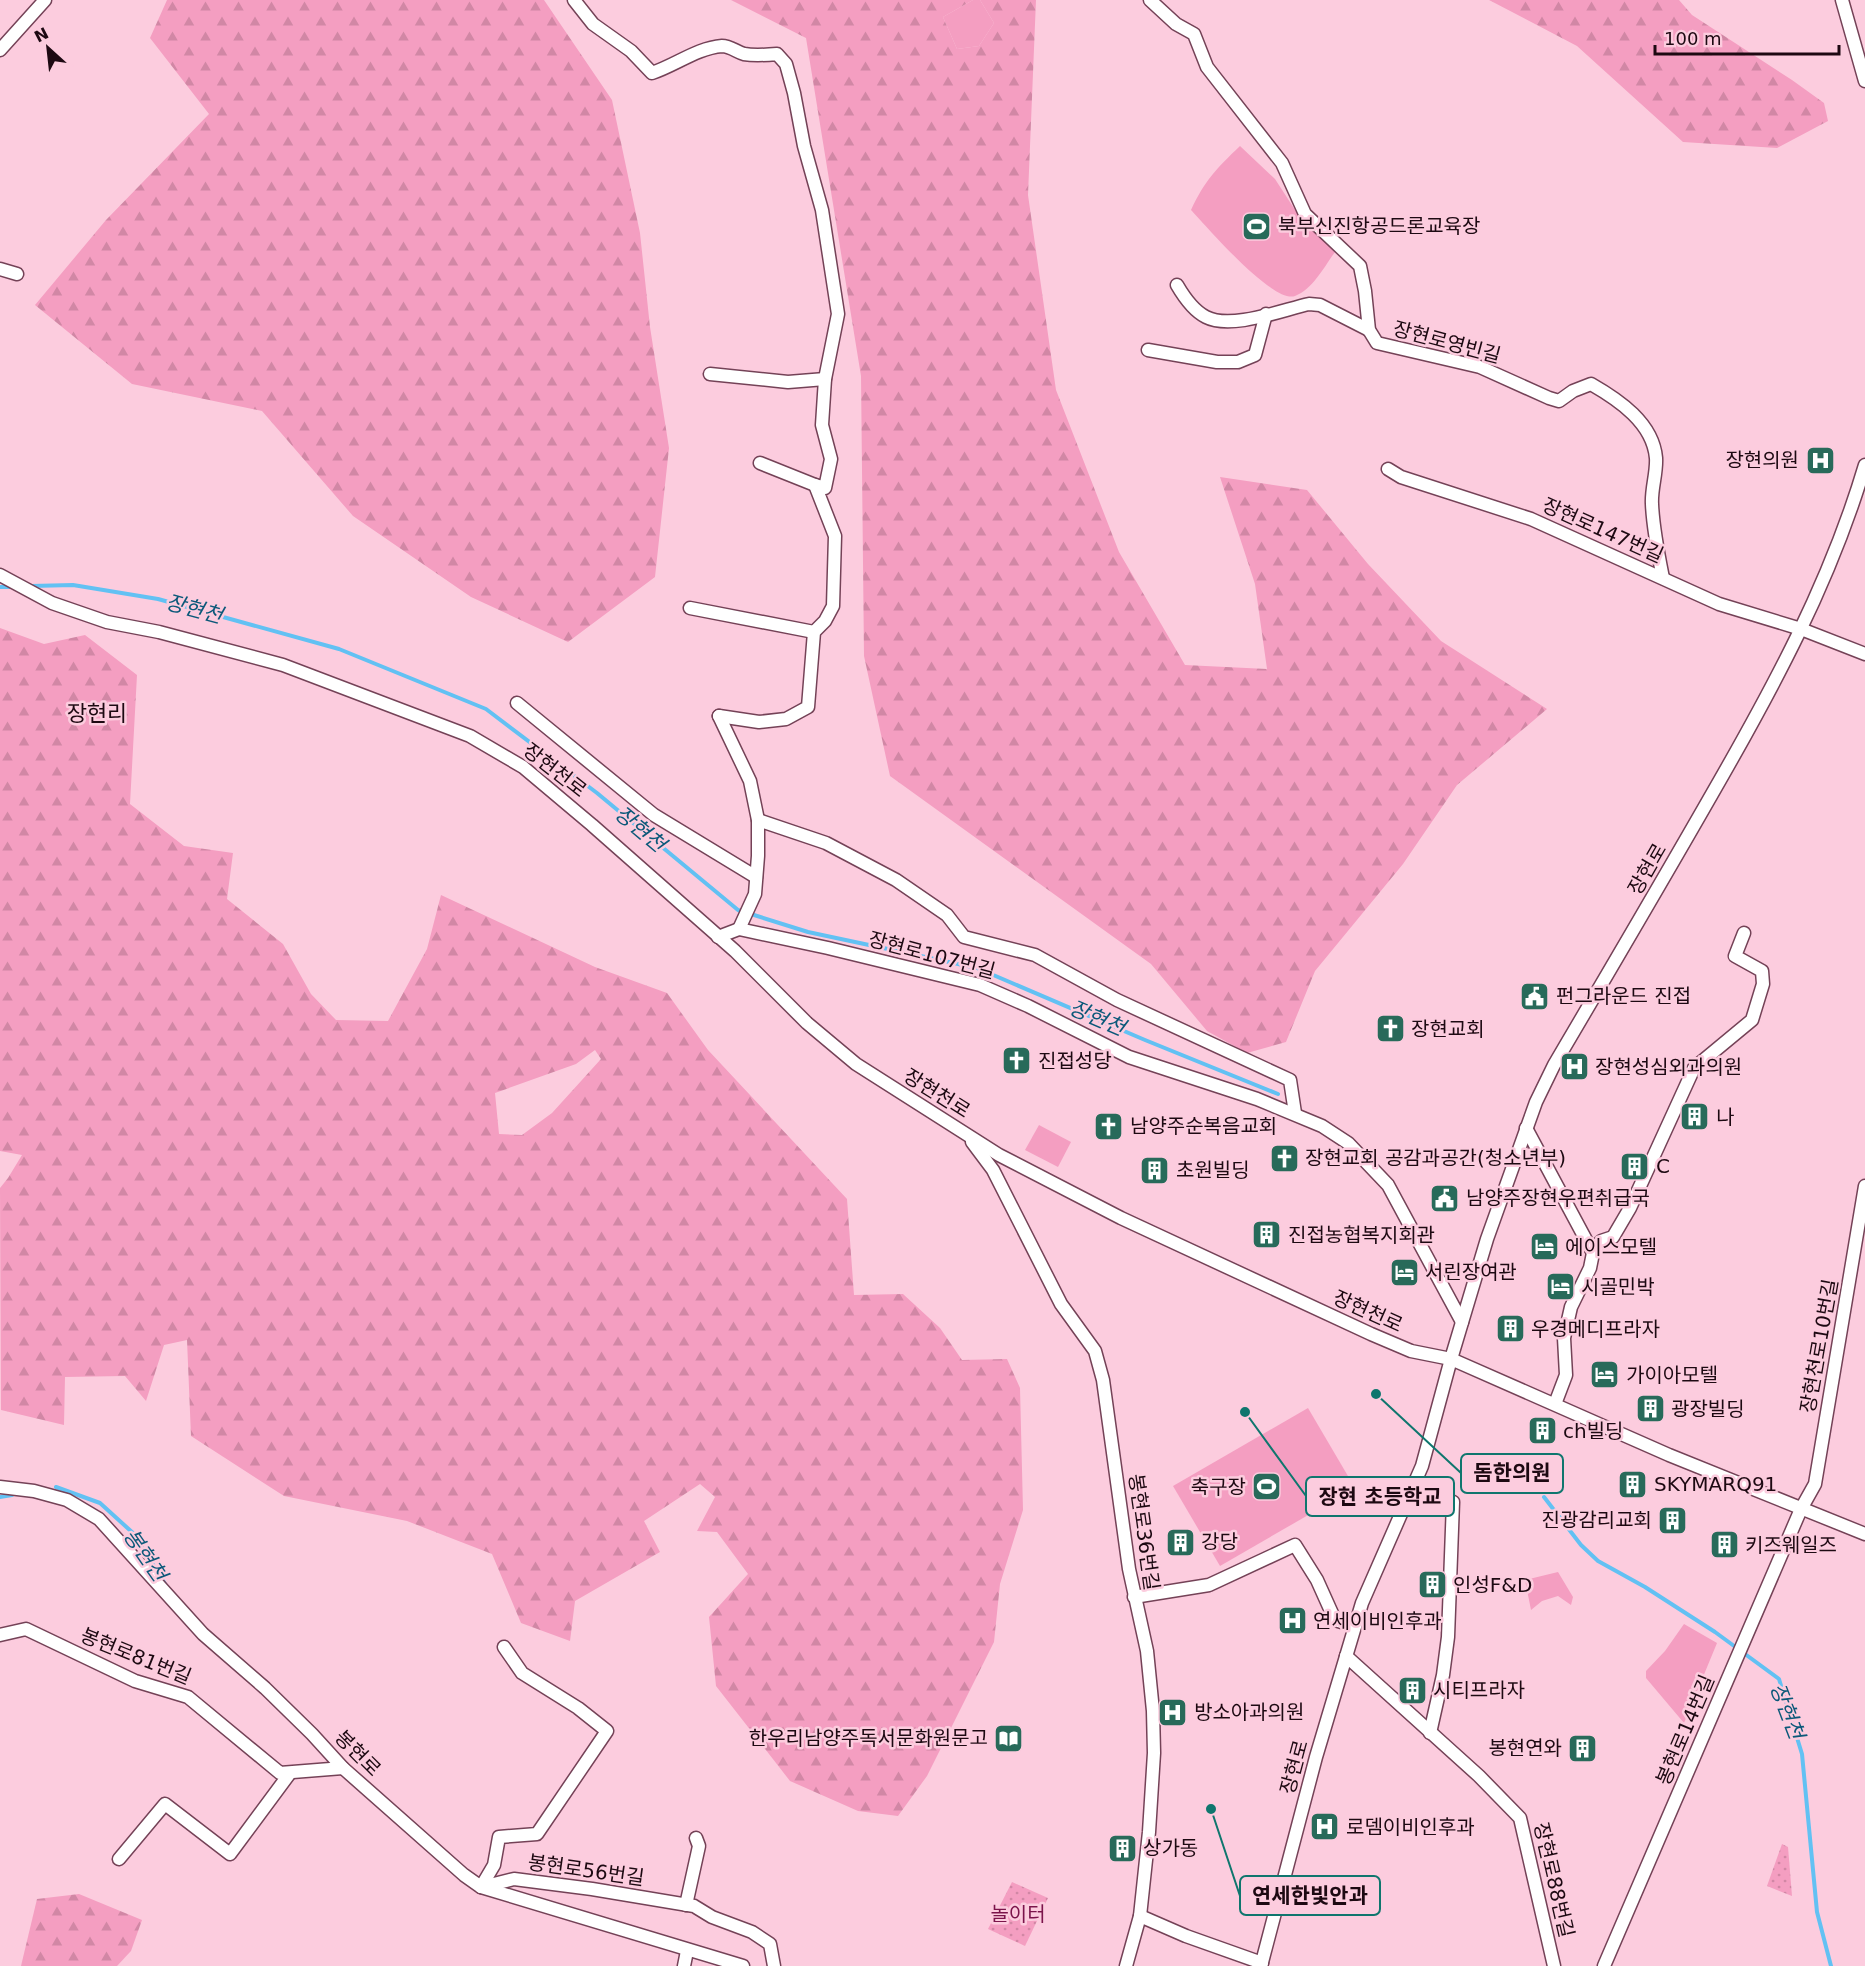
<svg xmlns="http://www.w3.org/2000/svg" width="1865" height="1966" font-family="'DejaVu Sans','Noto Sans KR',sans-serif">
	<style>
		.green { fill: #f49ec1 }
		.forest { fill: url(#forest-firs); fill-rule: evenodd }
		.park { fill: url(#park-dots) }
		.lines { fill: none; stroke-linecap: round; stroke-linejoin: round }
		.stream { stroke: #62c1f3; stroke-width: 4 }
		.minor-casing { stroke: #744257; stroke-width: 15 }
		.minor { stroke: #fff; stroke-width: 12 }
		.labels { text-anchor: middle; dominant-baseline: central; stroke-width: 5; stroke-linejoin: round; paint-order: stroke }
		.poi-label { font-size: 20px; fill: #1d0912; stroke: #fcccde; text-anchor: start }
		.street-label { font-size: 20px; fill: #1d0912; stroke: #fcccde }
		.park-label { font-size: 20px; fill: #7b144b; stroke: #fcccde }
		.water-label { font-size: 21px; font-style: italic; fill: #0b5879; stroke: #fcccde }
		.quarter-label { font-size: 22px; fill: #1d0912; stroke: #fcccde }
		.leader { fill: none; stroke: #0f766e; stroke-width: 2 }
		.callout-dot { fill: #0f766e; stroke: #fcccde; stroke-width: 2 }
		.callout { fill: #fcccde; stroke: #0f766e; stroke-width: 2 }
		.callout-label { font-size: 21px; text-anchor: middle; font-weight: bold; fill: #1d0912 }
	</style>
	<defs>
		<pattern id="forest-firs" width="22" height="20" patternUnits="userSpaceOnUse" patternTransform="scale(1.5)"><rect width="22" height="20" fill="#f49ec1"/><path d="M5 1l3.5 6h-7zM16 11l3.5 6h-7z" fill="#d187a5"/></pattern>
		<pattern id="park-dots" width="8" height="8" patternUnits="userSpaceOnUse" patternTransform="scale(1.5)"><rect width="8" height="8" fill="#f49ec1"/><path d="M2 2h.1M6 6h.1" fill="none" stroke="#d187a5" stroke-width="1.8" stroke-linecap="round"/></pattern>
	</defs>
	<rect width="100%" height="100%" fill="#fcccde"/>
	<!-- green -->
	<g class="green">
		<path d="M973,0H980L994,23L979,46L957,49L943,17Z"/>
		<path d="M1240,146L1275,179L1299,216L1335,252C1324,267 1313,289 1295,296C1273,304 1207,227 1191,210C1205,180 1216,169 1240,146Z"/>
		<path d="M1039,1125L1071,1142L1058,1167L1025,1150Z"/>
		<path d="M1308,1408L1355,1488L1220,1566L1173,1486Z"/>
		<path d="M1558,1572L1573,1597L1571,1605L1558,1596L1542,1601L1531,1610L1525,1580Z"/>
		<path d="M1684,1624L1717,1643L1684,1723L1646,1678V1671L1665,1651Z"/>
	</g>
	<!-- forest -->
	<g class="forest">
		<path d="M167,0H544L612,100L640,233L650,327L669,448L655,577L568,642L471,597L353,516L262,411L132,384L35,305L106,220L209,114L150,38Z"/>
		<path d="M731,0H973L943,17L957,49L979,46L994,23L980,0H1036L1028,195L1056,390L1119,552L1185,665L1267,669L1255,584L1220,477L1307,490L1368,564L1441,641L1547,709L1457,785L1403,864L1315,971L1286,1042L1247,1053L1207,1031L1151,964L890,776L864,656L861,376L806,38Z"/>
		<path d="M1489,0H1679L1692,15L1792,80L1824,103L1828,121L1777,148L1683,142L1577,46Z"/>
		<path d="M0,628L44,644L85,635L137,675L130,804L184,846L233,853L227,899L283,944L311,994L336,1020L388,1021L427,949L441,895L595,967L667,993L708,1050L847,1199L854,1295L903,1294L940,1328L962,1360L1007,1359L1020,1388L1023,1510L1000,1584L994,1642L927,1776L898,1816L858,1811L790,1781L716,1686L709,1617L748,1574L717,1532L697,1531L715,1497L700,1484L644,1521L660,1552L575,1601L570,1641L521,1623L492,1554L407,1521L284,1496L191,1436L187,1340L164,1345L146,1401L125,1376L65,1377L64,1425L1,1410L0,1188L8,1178L22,1155L0,1151ZM595,1050L601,1059L552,1113L522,1135L499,1134L495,1093L576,1064Z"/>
		<path d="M79,1894L142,1920L131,1951L117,1966H21L37,1899Z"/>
	</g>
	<!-- park -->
	<g class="park">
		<path d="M1782,1844L1788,1847L1792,1896L1767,1886Z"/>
		<path d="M1012,1882L1048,1898L1025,1946L988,1929Z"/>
	</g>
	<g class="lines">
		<!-- stream -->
		<g class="stream">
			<path d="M31,586L73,585L158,599L339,649L486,709L597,793L738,910L808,932L977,968L1145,1040L1278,1094"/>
			<path d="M0,587H14"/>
			<path d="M56,1487L100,1503L133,1533L167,1587"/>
			<path d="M0,1497L12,1495"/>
			<path d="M1544,1497L1581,1545L1598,1561L1645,1587L1715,1632L1779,1679L1802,1754L1817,1912L1831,1966"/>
		</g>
		<defs>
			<g id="minor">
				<path d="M574,0L593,24L631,51L652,73C676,65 697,48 722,46C730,46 737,52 744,54C755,56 766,55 777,54L786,64L794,93L804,146L822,210L838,314L825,379L822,425L831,459L825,488L815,485L835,536L833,606L825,621L814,632L808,707L786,719L759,722L719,716"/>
				<path d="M1150,0L1176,24L1194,34L1207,67L1282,163L1305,214L1360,266L1365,291L1369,330L1377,343L1480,367L1549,398L1559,401L1573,391L1591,384C1619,400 1653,423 1656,458C1657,473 1651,489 1652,504C1653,529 1658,553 1663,578"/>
				<path d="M1842,0L1865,81"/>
				<path d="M0,50L45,0"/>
				<path d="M0,269L17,274"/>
				<path d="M1177,285C1184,297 1194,311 1206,317C1231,330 1282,310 1309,304L1320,305L1369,330"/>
				<path d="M1148,350L1217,362H1238L1255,355L1266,314"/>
				<path d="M710,374L788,382L825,379"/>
				<path d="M760,463L815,485"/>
				<path d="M1388,469L1401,477L1531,519L1719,604L1801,629L1865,654"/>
				<path d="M0,575L52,603L107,622L159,632L283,665L470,736L523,767L592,825L735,951L807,1023L856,1064L999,1155L1121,1218L1371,1334L1411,1351L1451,1359L1669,1455L1865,1534"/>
				<path d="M690,608L814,632"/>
				<path d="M517,703L654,815L756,877"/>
				<path d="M719,716L750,781L758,820V856L755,894L739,929"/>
				<path d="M758,820L826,843L896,880L947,915L964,937L1035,955L1117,1000L1290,1080L1295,1113"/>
				<path d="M718,937L739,929L828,948L980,985L1028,1006L1129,1057L1257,1099L1322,1126L1348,1143L1388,1185L1462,1322"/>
				<path d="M1526,1128L1593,1253"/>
				<path d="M972,1142L993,1170L1061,1304L1095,1351L1103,1380L1129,1569L1147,1651L1153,1711L1154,1753L1149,1832L1140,1916L1126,1966"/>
				<path d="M1555,1404L1566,1375L1564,1338L1571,1307L1590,1268L1593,1253L1601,1241L1613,1237L1630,1208L1694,1068L1752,1020L1763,984L1762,971L1735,956L1744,933"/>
				<path d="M1415,1484L1453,1502L1448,1637L1443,1675L1430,1733"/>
				<path d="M0,1487L34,1491L67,1500L99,1519L203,1634L265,1688L312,1734L343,1768L464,1875L481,1887L743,1966"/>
				<path d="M1134,1597L1209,1585L1295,1545L1317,1580L1335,1620L1355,1626"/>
				<path d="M0,1635L26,1629L135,1681L188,1697L280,1773L343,1768"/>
				<path d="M1346,1656L1479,1776L1520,1818L1554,1966"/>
				<path d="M119,1859L165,1804L230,1854L290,1773"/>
				<path d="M481,1887L494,1865L499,1837L537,1834L607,1731L578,1708L522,1673L504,1647"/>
				<path d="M482,1887L514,1879L592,1889L694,1906L712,1917L752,1932L770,1944L774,1966"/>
				<path d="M686,1905L699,1846L696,1838"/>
				<path d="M1140,1916L1186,1936L1262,1963"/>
				<path d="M684,1966L687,1951"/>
				<path d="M1261,1966L1316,1757L1362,1603L1422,1466L1451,1359L1487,1239L1536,1102L1554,1065C1607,975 1660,885 1712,794C1773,688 1830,583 1865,465"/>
				<path d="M1604,1966L1801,1509L1815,1484L1865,1186"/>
			</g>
		</defs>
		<!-- minor casing -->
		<use href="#minor" class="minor-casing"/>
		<!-- minor -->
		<use href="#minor" class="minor"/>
	</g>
	<!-- icons -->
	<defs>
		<symbol id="stadium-square" viewBox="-11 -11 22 22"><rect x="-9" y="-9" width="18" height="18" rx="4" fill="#286a5a" stroke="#fcccde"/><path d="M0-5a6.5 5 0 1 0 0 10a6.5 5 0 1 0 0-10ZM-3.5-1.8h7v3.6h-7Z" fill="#fff"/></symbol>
		<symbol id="hospital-square" viewBox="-11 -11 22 22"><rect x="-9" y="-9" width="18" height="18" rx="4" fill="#286a5a" stroke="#fcccde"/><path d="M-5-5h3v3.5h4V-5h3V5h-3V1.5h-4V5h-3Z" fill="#fff"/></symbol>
		<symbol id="civic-square" viewBox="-11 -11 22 22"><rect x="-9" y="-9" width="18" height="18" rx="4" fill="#286a5a" stroke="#fcccde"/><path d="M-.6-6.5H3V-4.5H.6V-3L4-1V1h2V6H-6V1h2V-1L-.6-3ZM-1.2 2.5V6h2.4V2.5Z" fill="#fff"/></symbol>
		<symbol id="church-square" viewBox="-11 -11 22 22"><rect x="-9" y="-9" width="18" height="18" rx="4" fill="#286a5a" stroke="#fcccde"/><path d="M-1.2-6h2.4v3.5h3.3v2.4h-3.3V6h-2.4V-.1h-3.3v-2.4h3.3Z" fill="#fff"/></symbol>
		<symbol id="building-square" viewBox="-11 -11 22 22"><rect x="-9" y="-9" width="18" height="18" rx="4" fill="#286a5a" stroke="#fcccde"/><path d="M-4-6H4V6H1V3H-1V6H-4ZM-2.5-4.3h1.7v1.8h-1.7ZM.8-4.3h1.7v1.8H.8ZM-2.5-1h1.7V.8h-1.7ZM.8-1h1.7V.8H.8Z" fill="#fff"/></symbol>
		<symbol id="hotel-square" viewBox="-11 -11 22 22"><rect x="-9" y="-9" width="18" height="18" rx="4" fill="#286a5a" stroke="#fcccde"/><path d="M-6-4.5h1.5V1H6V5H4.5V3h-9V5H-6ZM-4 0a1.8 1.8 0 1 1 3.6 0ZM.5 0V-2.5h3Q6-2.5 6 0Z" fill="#fff"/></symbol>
		<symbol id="library-square" viewBox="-11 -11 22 22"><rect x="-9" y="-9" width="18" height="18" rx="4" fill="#286a5a" stroke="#fcccde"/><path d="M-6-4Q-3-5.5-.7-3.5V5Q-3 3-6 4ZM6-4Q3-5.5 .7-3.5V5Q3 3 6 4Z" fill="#fff"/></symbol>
	</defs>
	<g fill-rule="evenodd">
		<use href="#stadium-square" x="1240" y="210" width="33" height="33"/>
		<use href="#hospital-square" x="1804" y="444" width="33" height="33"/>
		<use href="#civic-square" x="1518" y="980" width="33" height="33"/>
		<use href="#church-square" x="1374" y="1012" width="33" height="33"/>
		<use href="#church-square" x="1000" y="1044" width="33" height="33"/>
		<use href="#hospital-square" x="1558" y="1050" width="33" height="33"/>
		<use href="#building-square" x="1678" y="1100" width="33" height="33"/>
		<use href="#church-square" x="1092" y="1110" width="33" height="33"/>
		<use href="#church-square" x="1268" y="1142" width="33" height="33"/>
		<use href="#building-square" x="1618" y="1150" width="33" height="33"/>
		<use href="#building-square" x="1138" y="1154" width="33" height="33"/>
		<use href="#civic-square" x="1428" y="1182" width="33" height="33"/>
		<use href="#building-square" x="1250" y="1218" width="33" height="33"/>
		<use href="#hotel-square" x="1528" y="1230" width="33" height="33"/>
		<use href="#hotel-square" x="1388" y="1256" width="33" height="33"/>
		<use href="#hotel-square" x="1544" y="1270" width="33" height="33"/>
		<use href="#building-square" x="1494" y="1312" width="33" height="33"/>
		<use href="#hotel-square" x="1588" y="1358" width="33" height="33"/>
		<use href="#building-square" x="1634" y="1392" width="33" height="33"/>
		<use href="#building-square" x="1526" y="1414" width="33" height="33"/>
		<use href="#building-square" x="1616" y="1468" width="33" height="33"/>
		<use href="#stadium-square" x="1250" y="1470" width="33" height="33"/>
		<use href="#building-square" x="1656" y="1504" width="33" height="33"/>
		<use href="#building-square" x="1164" y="1526" width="33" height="33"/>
		<use href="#building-square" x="1708" y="1528" width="33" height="33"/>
		<use href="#building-square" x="1416" y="1568" width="33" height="33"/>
		<use href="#hospital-square" x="1276" y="1604" width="33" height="33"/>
		<use href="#building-square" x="1396" y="1674" width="33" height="33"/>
		<use href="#hospital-square" x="1156" y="1696" width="33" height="33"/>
		<use href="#library-square" x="992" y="1722" width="33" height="33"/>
		<use href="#building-square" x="1566" y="1732" width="33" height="33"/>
		<use href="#hospital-square" x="1308" y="1810" width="33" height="33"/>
		<use href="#building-square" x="1106" y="1832" width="33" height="33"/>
	</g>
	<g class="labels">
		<!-- poi labels -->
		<g class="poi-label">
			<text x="1278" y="226">북부신진항공드론교육장</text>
			<text x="1799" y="460" text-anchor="end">장현의원</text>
			<text x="1556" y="996">펀그라운드 진접</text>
			<text x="1411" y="1029">장현교회</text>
			<text x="1038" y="1061">진접성당</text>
			<text x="1595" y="1067">장현성심외과의원</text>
			<text x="1716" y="1117">나</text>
			<text x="1130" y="1126">남양주순복음교회</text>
			<text x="1305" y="1158">장현교회 공감과공간(청소년부)</text>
			<text x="1656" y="1166">C</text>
			<text x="1176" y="1170">초원빌딩</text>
			<text x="1466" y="1198">남양주장현우편취급국</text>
			<text x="1288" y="1235">진접농협복지회관</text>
			<text x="1565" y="1247">에이스모텔</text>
			<text x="1425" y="1272">서린장여관</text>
			<text x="1581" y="1287">시골민박</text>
			<text x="1531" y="1329">우경메디프라자</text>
			<text x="1626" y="1375">가이아모텔</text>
			<text x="1671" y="1409">광장빌딩</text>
			<text x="1563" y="1431">ch빌딩</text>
			<text x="1654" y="1484">SKYMARQ91</text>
			<text x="1246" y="1487" text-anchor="end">축구장</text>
			<text x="1652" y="1520" text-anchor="end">진광감리교회</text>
			<text x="1201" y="1542">강당</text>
			<text x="1745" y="1545">키즈웨일즈</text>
			<text x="1453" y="1585">인성F&amp;D</text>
			<text x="1313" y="1621">연세이비인후과</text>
			<text x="1433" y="1690">시티프라자</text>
			<text x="1194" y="1712">방소아과의원</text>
			<text x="988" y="1738" text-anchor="end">한우리남양주독서문화원문고</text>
			<text x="1562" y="1748" text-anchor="end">봉현연와</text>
			<text x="1346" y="1827">로뎀이비인후과</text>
			<text x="1143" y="1848">상가동</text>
		</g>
		<!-- street labels -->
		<g class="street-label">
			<text transform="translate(1447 342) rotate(15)">장현로영빈길</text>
			<text transform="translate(1603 530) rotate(24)">장현로147번길</text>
			<text transform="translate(555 770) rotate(38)">장현천로</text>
			<text transform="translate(1647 869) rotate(-60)">장현로</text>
			<text transform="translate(932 955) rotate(15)">장현로107번길</text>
			<text transform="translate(937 1093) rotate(32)">장현천로</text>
			<text transform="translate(1368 1311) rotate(24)">장현천로</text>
			<text transform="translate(1819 1346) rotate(-80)">장현천로10번길</text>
			<text transform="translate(1144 1532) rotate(82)">봉현로36번길</text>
			<text transform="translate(136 1656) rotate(22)">봉현로81번길</text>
			<text transform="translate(1685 1730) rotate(-67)">봉현로14번길</text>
			<text transform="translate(358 1753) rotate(45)">봉현로</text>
			<text transform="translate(1294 1767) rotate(-75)">장현로</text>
			<text transform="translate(586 1870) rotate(8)">봉현로56번길</text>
			<text transform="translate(1554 1880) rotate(77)">장현로88번길</text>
		</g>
		<!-- park labels -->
		<g class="park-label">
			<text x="1018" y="1914">놀이터</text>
		</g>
		<!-- water labels -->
		<g class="water-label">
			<text transform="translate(194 609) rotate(15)">장현천</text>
			<text transform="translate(640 829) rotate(40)">장현천</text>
			<text transform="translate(1097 1018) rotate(23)">장현천</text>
			<text transform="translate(145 1555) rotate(55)">봉현천</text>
			<text transform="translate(1787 1711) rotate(69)">장현천</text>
		</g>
		<!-- quarter labels -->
		<g class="quarter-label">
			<text x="97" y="713">장현리</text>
		</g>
	</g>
	<!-- callouts -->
	<path class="leader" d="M1376 1394L1461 1473M1245 1412L1306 1496M1211 1809L1240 1896"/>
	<g class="callout-dot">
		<circle cx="1376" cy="1394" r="6"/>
		<circle cx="1245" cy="1412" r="6"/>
		<circle cx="1211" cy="1809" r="6"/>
	</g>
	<g class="callout">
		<rect x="1461" y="1454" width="102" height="39" rx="6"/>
		<rect x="1306" y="1477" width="148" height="39" rx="6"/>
		<rect x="1240" y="1876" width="140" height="39" rx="6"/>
	</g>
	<g class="callout-label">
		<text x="1512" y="1480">돔한의원</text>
		<text x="1380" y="1504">장현 초등학교</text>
		<text x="1310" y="1903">연세한빛안과</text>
	</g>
	<!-- north arrow -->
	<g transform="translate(48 48) rotate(333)" stroke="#fcccde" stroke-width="4.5" paint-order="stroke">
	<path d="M0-4.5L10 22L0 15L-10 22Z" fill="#1d0912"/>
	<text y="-9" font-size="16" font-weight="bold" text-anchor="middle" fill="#1d0912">N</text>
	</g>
	<!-- scale -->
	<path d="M1655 45v9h184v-9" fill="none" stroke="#1d0912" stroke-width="3"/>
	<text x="1664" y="45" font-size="18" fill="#1d0912" stroke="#fcccde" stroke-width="4.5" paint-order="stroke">100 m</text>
</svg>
